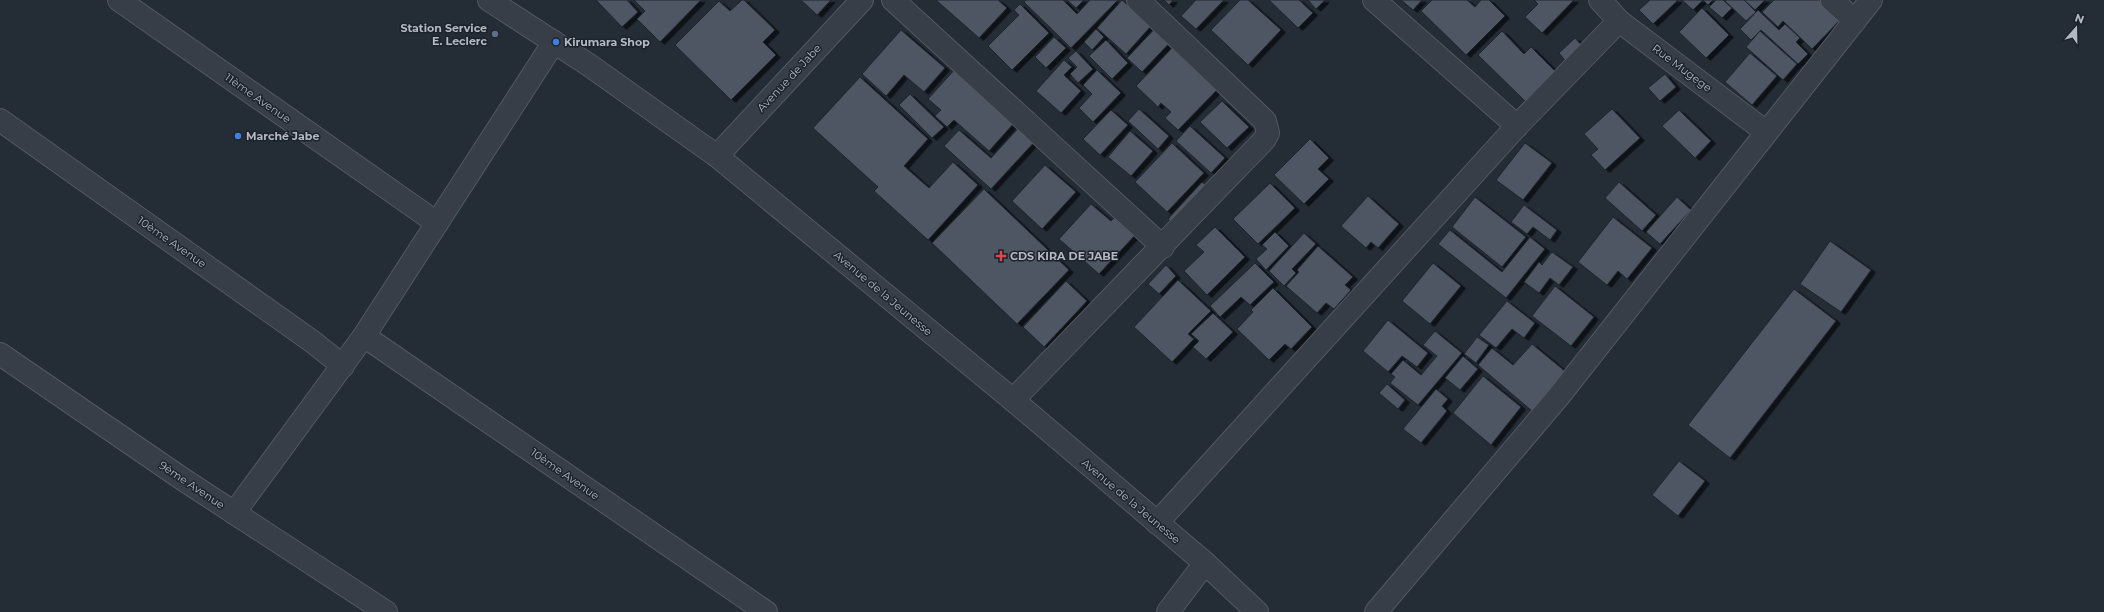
<svg xmlns="http://www.w3.org/2000/svg" width="2104" height="612" font-family="Montserrat,sans-serif">
	<style>
		.building { fill: #4d5762; stroke: #1f252e; filter: url(#shadow) }
		.lines { fill: none; stroke-linecap: round; stroke-linejoin: round }
		.minor-casing { stroke: #525962; stroke-width: 24 }
		.tertiary-casing { stroke: #525962; stroke-width: 24 }
		.minor { stroke: #373e47; stroke-width: 22 }
		.tertiary { stroke: #373e47; stroke-width: 22 }
		.service-dot { fill: #5c6f8a; stroke: #1d232c; stroke-width: 1.5 }
		.shop-dot { fill: #3f7fe0; stroke: #1d232c; stroke-width: 1.5 }
		.health-dot { fill: #e0444e; stroke: #1d232c; stroke-width: 1.5 }
		.labels { text-anchor: middle; dominant-baseline: central; stroke-width: 3; stroke-linejoin: round; paint-order: stroke }
		.poi-label { font-size: 11px; font-weight: bold; fill: #b2b9c3; stroke: #1d232c; text-anchor: start }
		.street-label { font-size: 11px; fill: #b2b9c3; stroke: #1d232c }
	</style>
	<defs>
		<filter id="shadow"><feDropShadow dx="4.5" dy="2.5" stdDeviation="0" flood-color="#0009"/></filter>
	</defs>
	<rect width="100%" height="100%" fill="#242c36"/>
	<!-- building -->
	<g class="building">
		<path d="M596,0H627L638,12L622,27Z"/>
		<path d="M634,0H701L660,42L637,19L645,11Z"/>
		<path d="M742,0H744L775,30L763,42L776,55L731,100L675,45L719,1L730,11Z"/>
		<path d="M801,0H831L817,15Z"/>
		<path d="M936,0H998L1007,8L979,38Z"/>
		<path d="M1026,0H1063L1077,14L1090,0H1118L1071,48L1024,2Z"/>
		<path d="M1067,0H1084L1076,8Z"/>
		<path d="M1122,0L1151,26L1126,54L1097,28Z"/>
		<path d="M1164,0H1173L1169,5Z"/>
		<path d="M1196,0H1224L1196,29L1181,16Z"/>
		<path d="M1240,0H1248L1281,30L1248,65L1211,30Z"/>
		<path d="M1269,0H1299L1313,13L1298,28Z"/>
		<path d="M1308,0H1325L1316,9Z"/>
		<path d="M1401,0H1422L1413,10Z"/>
		<path d="M1432,0H1467L1475,7L1481,0H1489L1505,16L1466,55L1421,11Z"/>
		<path d="M1534,0H1574L1542,33L1525,17L1538,4Z"/>
		<path d="M1650,0H1677V1L1653,24L1639,10Z"/>
		<path d="M1682,0H1703L1693,10Z"/>
		<path d="M1703,0H1713L1708,5Z"/>
		<path d="M1716,0H1723L1732,8L1722,18L1709,7Z"/>
		<path d="M1726,0H1744L1756,12L1746,21L1725,1Z"/>
		<path d="M1744,0H1765L1755,10Z"/>
		<path d="M1774,0H1823L1842,18L1812,49L1783,21L1778,27L1762,12Z"/>
		<path d="M1020,4L1049,33L1012,70L988,46L1019,15L1014,10Z"/>
		<path d="M1702,8L1729,35L1706,58L1679,32Z"/>
		<path d="M1758,10L1779,30L1785,24L1800,38L1796,42L1808,54L1798,64L1761,30L1751,40L1740,29Z"/>
		<path d="M1161,22L1176,36L1142,72L1127,58Z"/>
		<path d="M1096,29L1104,37L1092,50L1084,42Z"/>
		<path d="M901,30L945,68L924,92L904,75L886,96L862,74Z"/>
		<path d="M1502,31L1524,54L1531,47L1557,73L1527,103L1478,55Z"/>
		<path d="M1760,31L1797,64L1783,80L1746,47Z"/>
		<path d="M1054,37L1066,48L1046,68L1035,57Z"/>
		<path d="M1575,38L1585,49L1568,64L1559,53Z"/>
		<path d="M1106,40L1128,63L1112,79L1089,56Z"/>
		<path d="M1172,48L1217,90L1178,130L1165,118L1171,112L1161,103L1158,107L1136,86Z"/>
		<path d="M1076,51L1093,69L1078,83L1070,74L1077,67L1068,58Z"/>
		<path d="M1750,53L1777,76L1752,105L1725,82Z"/>
		<path d="M1064,60L1072,67L1064,75L1081,91L1061,113L1036,91Z"/>
		<path d="M956,68L1015,122L989,151L954,120L947,127L935,116L941,110L928,99Z"/>
		<path d="M1097,70L1121,93L1093,122L1079,108L1092,94L1083,85Z"/>
		<path d="M1665,74L1676,87L1660,101L1648,88Z"/>
		<path d="M860,77L928,139L904,166L929,188L953,162L978,185L928,240L874,191L878,187L813,128Z"/>
		<path d="M910,94L944,127L932,138L899,105Z"/>
		<path d="M1222,101L1249,127L1227,148L1200,122Z"/>
		<path d="M1139,109L1169,136L1158,149L1128,121Z"/>
		<path d="M1612,109L1640,138L1605,170L1591,155L1598,149L1584,134Z"/>
		<path d="M1111,110L1128,125L1100,155L1083,139Z"/>
		<path d="M1679,110L1711,141L1695,158L1662,126Z"/>
		<path d="M1022,124L1038,138L991,189L944,146L959,130L991,158Z"/>
		<path d="M1190,126L1225,158L1211,173L1176,141Z"/>
		<path d="M1130,131L1153,151L1131,176L1108,157Z"/>
		<path d="M1310,139L1329,158L1318,169L1329,179L1304,204L1274,175Z"/>
		<path d="M1172,143L1204,173L1167,212L1135,182Z"/>
		<path d="M1525,143L1552,163L1523,200L1496,180Z"/>
		<path d="M1045,165L1076,192L1042,229L1012,201Z"/>
		<path d="M1202,182L1212,191L1179,228L1168,219Z"/>
		<path d="M1619,182L1656,215L1642,231L1605,198Z"/>
		<path d="M1270,183L1295,208L1258,244L1233,219Z"/>
		<path d="M984,189L1069,270L1017,324L932,243Z"/>
		<path d="M1368,196L1399,224L1378,248L1371,242L1366,248L1341,226Z"/>
		<path d="M1475,197L1526,237L1502,267L1452,227Z"/>
		<path d="M1677,197L1691,210L1660,244L1646,232Z"/>
		<path d="M1091,204L1111,221L1117,215L1137,233L1099,274L1059,239Z"/>
		<path d="M1524,205L1557,230L1550,240L1533,227L1527,234L1511,222Z"/>
		<path d="M1613,217L1652,248L1627,279L1618,271L1607,285L1578,262Z"/>
		<path d="M1215,227L1245,257L1207,295L1184,271L1204,252L1196,245Z"/>
		<path d="M1450,230L1502,272L1530,237L1545,249L1506,298L1438,244Z"/>
		<path d="M1275,232L1289,246L1266,270L1256,259L1267,249L1262,245Z"/>
		<path d="M1304,233L1316,244L1292,269L1296,273L1284,286L1269,271Z"/>
		<path d="M1830,241L1871,270L1841,312L1800,284Z"/>
		<path d="M1318,246L1353,277L1345,285L1351,290L1334,309L1326,303L1317,313L1286,286L1299,272L1297,270Z"/>
		<path d="M1552,252L1573,267L1559,285L1550,278L1539,293L1524,282L1539,262L1542,265Z"/>
		<path d="M1255,263L1274,282L1250,305L1241,297L1220,317L1210,306Z"/>
		<path d="M1433,263L1461,286L1430,324L1402,301Z"/>
		<path d="M1166,265L1176,276L1159,294L1148,284Z"/>
		<path d="M1178,280L1211,311L1188,334L1194,339L1172,362L1134,327Z"/>
		<path d="M1066,281L1087,301L1044,347L1023,327Z"/>
		<path d="M1555,286L1594,317L1571,346L1532,316Z"/>
		<path d="M1273,288L1312,327L1291,349L1285,344L1269,360L1237,329L1253,312L1251,310Z"/>
		<path d="M1794,289L1836,321L1730,458L1688,425Z"/>
		<path d="M1507,301L1535,323L1524,338L1512,329L1496,348L1479,335Z"/>
		<path d="M1213,313L1233,332L1206,359L1193,347L1199,341L1191,334Z"/>
		<path d="M1388,320L1428,353L1417,367L1402,356L1388,372L1363,351Z"/>
		<path d="M1435,331L1462,353L1418,405L1390,383L1395,377L1391,374L1403,360L1421,375L1437,356L1423,345Z"/>
		<path d="M1477,337L1489,345L1476,363L1464,354Z"/>
		<path d="M1532,344L1566,372L1532,411L1478,365L1492,348L1513,365Z"/>
		<path d="M1463,356L1478,369L1460,390L1445,378Z"/>
		<path d="M1483,376L1521,407L1491,445L1453,413Z"/>
		<path d="M1387,384L1405,400L1398,409L1379,393Z"/>
		<path d="M1436,389L1448,399L1442,406L1447,411L1421,443L1403,429Z"/>
		<path d="M1679,461L1705,481L1678,516L1652,495Z"/>
	</g>
	<g class="lines">
		<defs>
			<g id="minor">
				<path d="M119,0L437,223"/>
				<path d="M893,0L1163,247"/>
				<path d="M1374,0L1517,126"/>
				<path d="M1600,0L1619,21L1766,132"/>
				<path d="M1832,0L1855,21"/>
				<path d="M0,120L313,342L343,366"/>
				<path d="M717,156L862,0"/>
				<path d="M364,336L766,612"/>
				<path d="M0,354L184,480L386,612"/>
				<path d="M1013,400L1264,140L1268,133L1265,121L1138,0"/>
				<path d="M234,513L364,336L554,42"/>
				<path d="M1157,523L1517,126L1619,21"/>
				<path d="M1168,612L1205,563"/>
				<path d="M1376,612L1559,396L1871,0"/>
			</g>
			<path id="tertiary" d="M489,0L589,65L717,156L1013,400L1205,563L1257,612"/>
		</defs>
		<!-- minor casing -->
		<use href="#minor" class="minor-casing"/>
		<!-- tertiary casing -->
		<use href="#tertiary" class="tertiary-casing"/>
		<!-- minor -->
		<use href="#minor" class="minor"/>
		<!-- tertiary -->
		<use href="#tertiary" class="tertiary"/>
	</g>
	<!-- markers -->
	<circle class="service-dot" cx="495" cy="34" r="4"/>
	<g class="shop-dot">
		<circle cx="556" cy="42" r="4"/>
		<circle cx="238" cy="136" r="4"/>
	</g>
	<path class="health-dot" d="M999 250h4v4h4v4h-4v4h-4v-4h-4v-4h4z"/>
	<g class="labels">
		<!-- poi labels -->
		<g class="poi-label">
			<text x="487" y="28" text-anchor="end">Station Service<tspan x="487" dy="13">E. Leclerc</tspan></text>
			<text x="564" y="42">Kirumara Shop</text>
			<text x="246" y="136">Marché Jabe</text>
			<text x="1010" y="256">CDS KIRA DE JABE</text>
		</g>
		<!-- street labels -->
		<g class="street-label">
			<text transform="translate(1682 68) rotate(37)">Rue Mugege</text>
			<text transform="translate(789 78) rotate(-47)">Avenue de Jabe</text>
			<text transform="translate(258 98) rotate(35)">11ème Avenue</text>
			<text transform="translate(172 242) rotate(35)">10ème Avenue</text>
			<text transform="translate(883 293) rotate(40)">Avenue de la Jeunesse</text>
			<text transform="translate(565 474) rotate(35)">10ème Avenue</text>
			<text transform="translate(192 485) rotate(34)">9ème Avenue</text>
			<text transform="translate(1131 501) rotate(40)">Avenue de la Jeunesse</text>
		</g>
	</g>
	<!-- north arrow -->
	<g transform="translate(2076 28) rotate(20)" stroke="#1d232c" stroke-width="3" paint-order="stroke">
	<path d="M0-3L7 15L0 10L-7 15Z" fill="#b2b9c3"/>
	<text y="-6" font-size="11" font-weight="bold" text-anchor="middle" fill="#b2b9c3">N</text>
	</g>
</svg>
